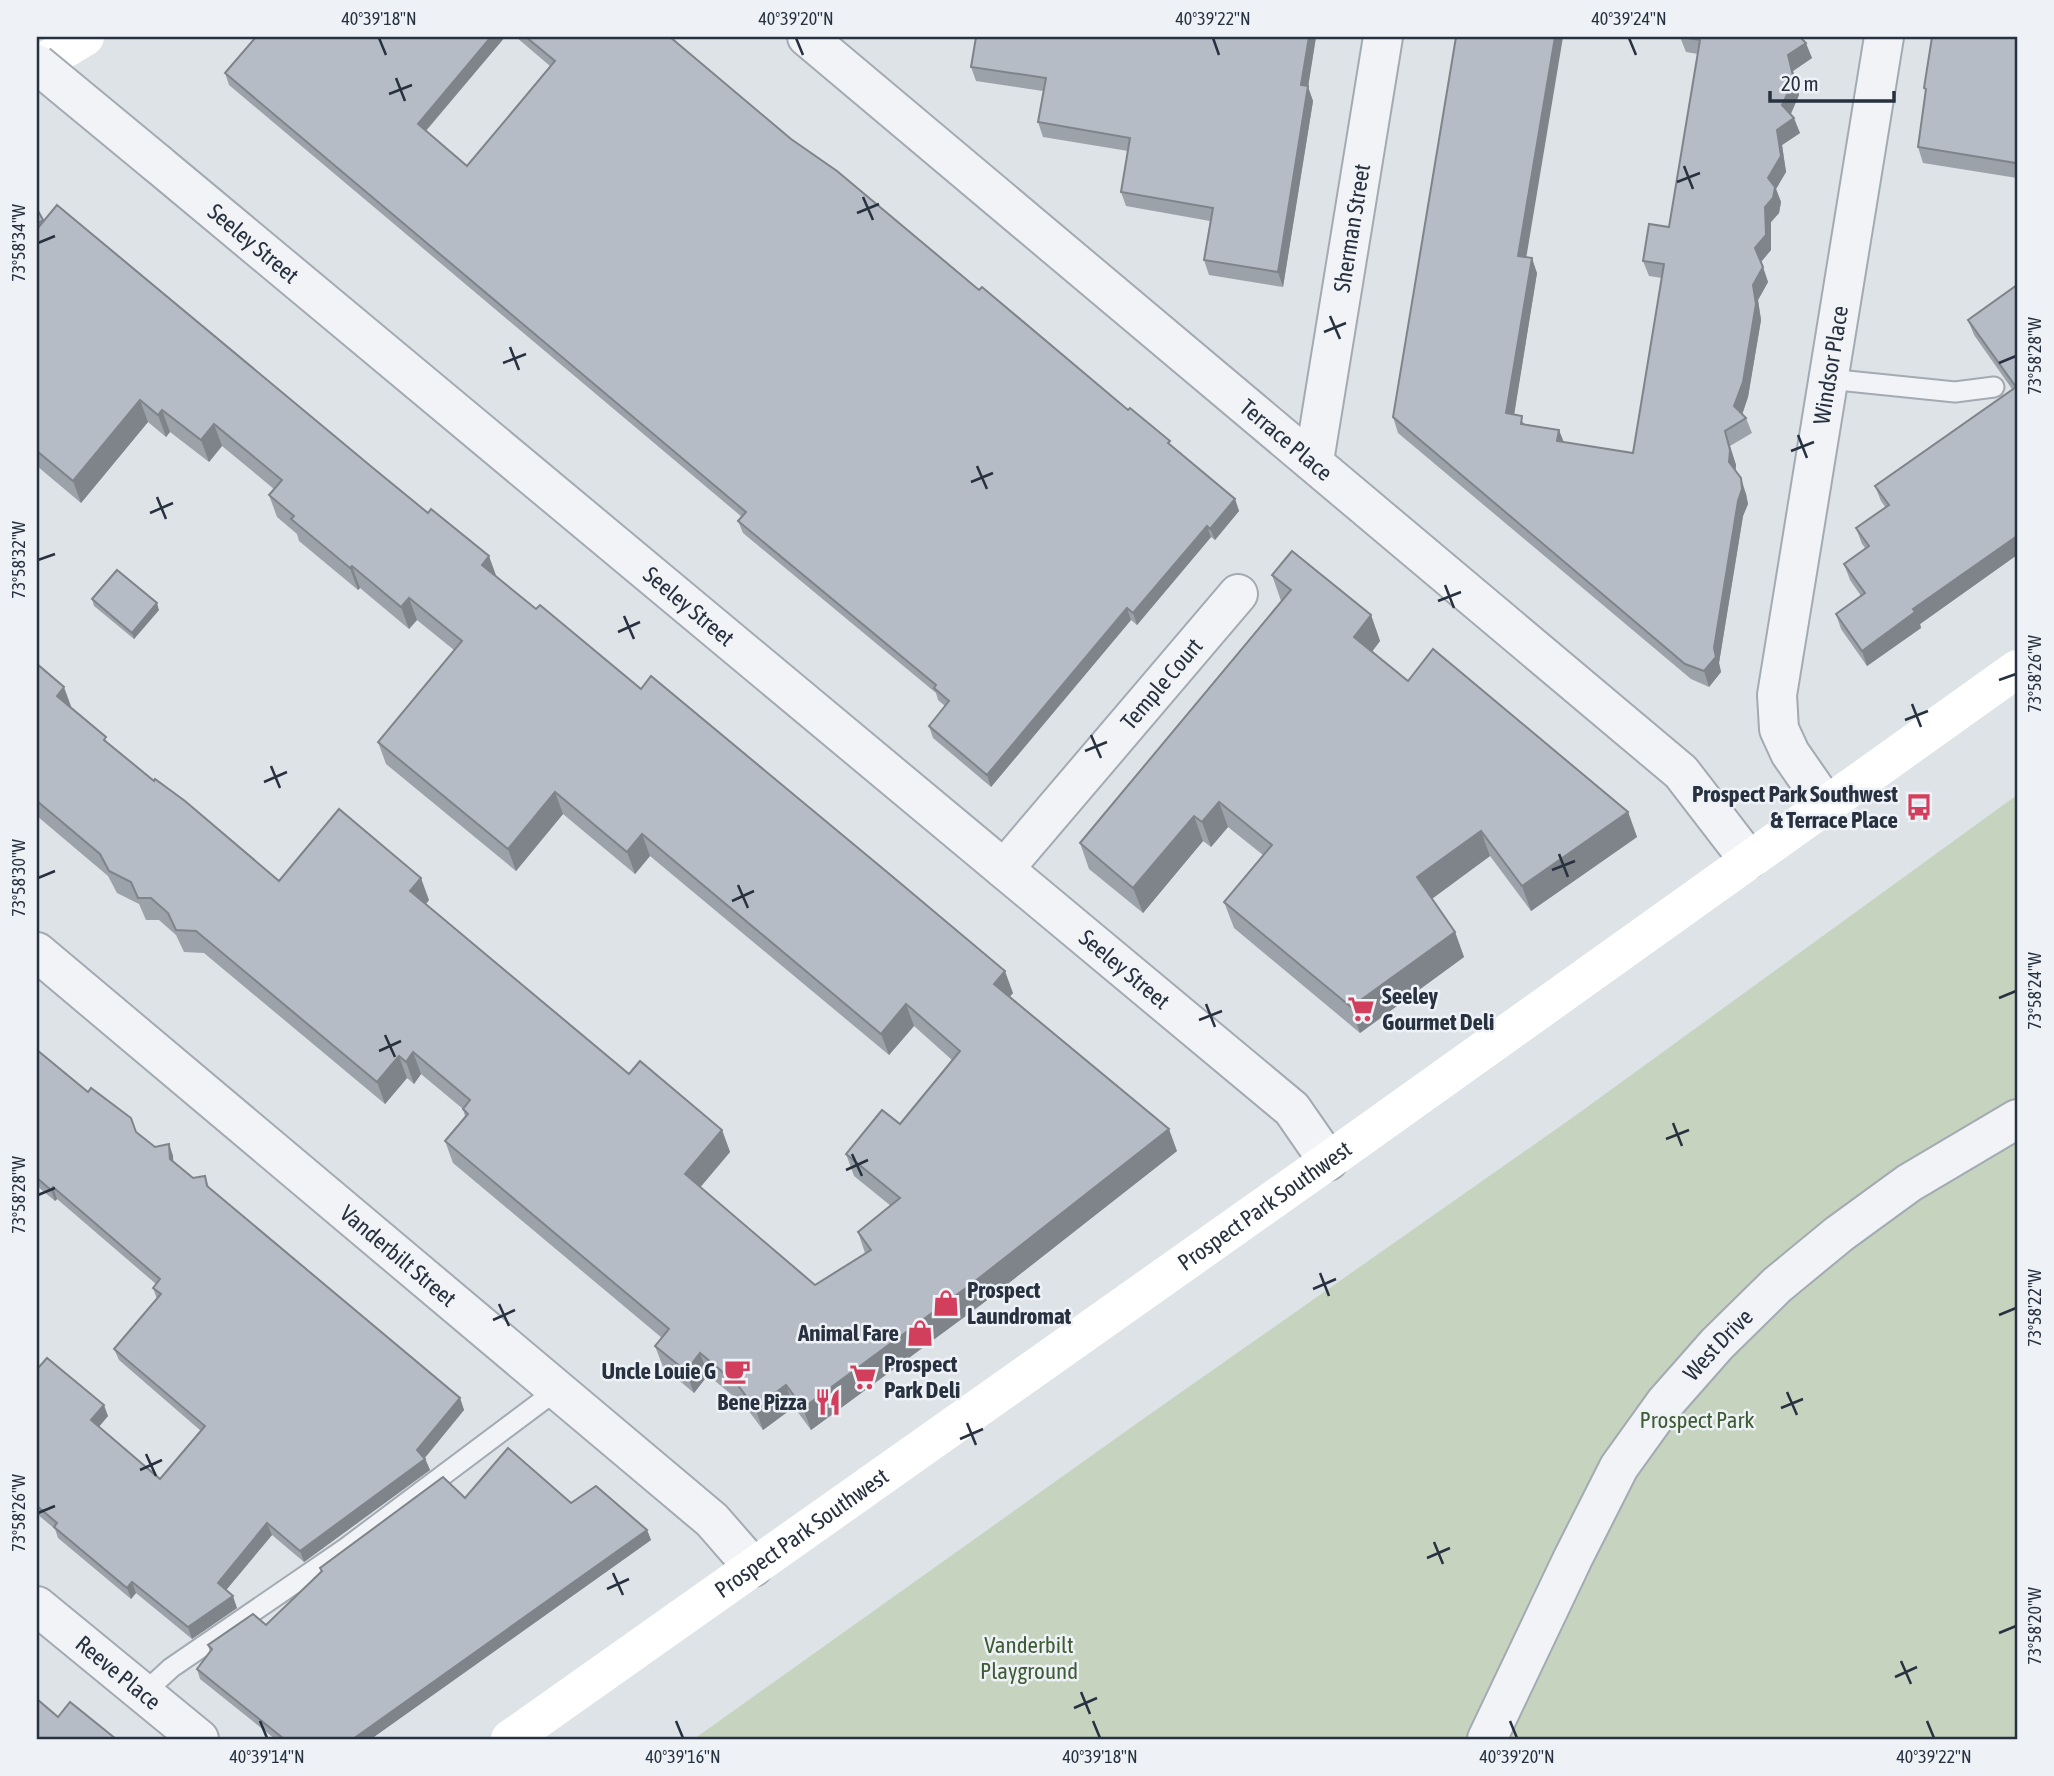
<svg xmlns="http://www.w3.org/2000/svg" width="2054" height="1776" font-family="'Asap Condensed',sans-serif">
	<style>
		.green { fill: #c5d3bf }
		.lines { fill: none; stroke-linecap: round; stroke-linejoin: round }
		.lane-casing { stroke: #a3aab2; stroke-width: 23 }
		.street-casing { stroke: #a3aab2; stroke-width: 42 }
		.lane { stroke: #f1f3f7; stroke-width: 19 }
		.street { stroke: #f1f3f7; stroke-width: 38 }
		.secondary { stroke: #fff; stroke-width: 38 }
		.street-bridge-casing { stroke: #a3aab2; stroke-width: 42; stroke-linecap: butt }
		.street-bridge { stroke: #f1f3f7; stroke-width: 38 }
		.wall { fill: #9ca2a9 }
		.shaded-wall { fill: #7f848a }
		.building { fill: #b5bcc5; stroke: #7f848a; stroke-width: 2 }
		.ticks { fill: none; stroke: #273140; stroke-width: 2.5 }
		.labels { text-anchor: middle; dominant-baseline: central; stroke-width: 5; stroke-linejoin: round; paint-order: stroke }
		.street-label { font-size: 23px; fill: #273140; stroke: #eef2f6 }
		.poi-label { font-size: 23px; font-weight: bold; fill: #273140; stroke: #eef2f6; text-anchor: end }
		.park-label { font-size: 23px; fill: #3e5c34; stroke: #eef2f6 }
		.neatline { fill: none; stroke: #273140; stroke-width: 2.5 }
		.ticks-label { font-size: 18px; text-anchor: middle; fill: #273140 }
	</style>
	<rect width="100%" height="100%" fill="#dee3e8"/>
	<!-- green -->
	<path class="green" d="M2017,795V1739H694L1143,1419L1572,1118Z"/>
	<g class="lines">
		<defs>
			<g id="lane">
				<path d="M1828,379L1955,392L1994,387"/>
				<path d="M144,1693L171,1668L346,1548L558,1389"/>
			</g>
			<g id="street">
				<path id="s1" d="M807,37L1681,772L1748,859"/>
				<path id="s2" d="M158,164L1292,1109L1328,1161"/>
				<path id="s3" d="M1314,461L1383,37"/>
				<path id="s4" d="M1826,805L1790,753L1779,729L1777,695L1884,37"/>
				<path id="s5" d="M1004,869L1238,594"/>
				<path id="s6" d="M37,952L712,1520L753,1567"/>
				<path id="s7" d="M37,1606L199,1739"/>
				<path id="s8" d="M1487,1739L1573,1558L1619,1467L1665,1403L1717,1344L1777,1285L1839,1234L1909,1183L2017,1119"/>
			</g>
		</defs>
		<!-- lane casing -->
		<use href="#lane" class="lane-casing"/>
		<!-- street casing -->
		<use href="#street" class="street-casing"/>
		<!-- lane -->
		<use href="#lane" class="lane"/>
		<!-- street -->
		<use href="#street" class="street"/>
		<!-- secondary -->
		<g class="secondary">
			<path d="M37,66L85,37"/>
			<path id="s9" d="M510,1739L1328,1161L2017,669"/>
		</g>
		<defs>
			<path id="street-bridge" d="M37,64L158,164"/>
		</defs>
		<!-- street-bridge casing -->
		<use href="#street-bridge" class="street-bridge-casing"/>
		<!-- street-bridge -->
		<use href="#street-bridge" class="street-bridge"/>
	</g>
	<!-- wall -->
	<g class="wall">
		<path d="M256,37H505L426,131L467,166L550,66L516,37H670L791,139L1171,446L1235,499L1239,511L1215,540L1211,537L1137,625L1131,620L991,787L933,738L929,726L945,706L938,700L936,693L743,533L738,521L742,517L229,85L225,73Z"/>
		<path d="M976,37H1316L1308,87L1313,101L1283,287L1209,275L1204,260L1210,221L1126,206L1121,192L1128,151L1043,137L1038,122L1043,91L976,81L971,67Z"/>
		<path d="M1680,37H1803L1802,39L1812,58L1793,71L1799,95L1791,114L1800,133L1782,145L1786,172L1776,189L1781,202L1779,213L1771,222V250L1761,262L1768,282L1758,300L1761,320L1748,397L1742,414L1746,418L1752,433L1730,446L1736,465L1735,471L1746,494L1748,504L1743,516L1719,663L1721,672L1709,687L1691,679L1398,433L1393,417L1526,257L1537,273L1514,414L1525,424L1559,430L1563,442L1633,453L1662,278L1649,276L1643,261L1669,227L1698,54L1686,52Z"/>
		<path d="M2017,37V178L1923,163L1918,147L1926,93L1924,88Z"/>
		<path d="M37,209L44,221L497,577L536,609L641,689L1013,993L1009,997L1177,1151L982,1304L811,1430L794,1407L763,1430L745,1406L708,1375L694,1393L663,1367L655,1346L662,1338L453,1163L445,1141L465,1116L463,1109L421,1074L414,1084L407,1078L385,1104L204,953L184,952L176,935L159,920H146L139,904L117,893L108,876L37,816V664L72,709L109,744L279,881L429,900L426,904L629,1074L722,1130L730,1152L700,1187L815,1285L865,1253L858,1232L891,1206L854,1176L846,1154L900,1124L952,1060L914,1026L889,1055L650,856L635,874L563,814L516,871L386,764L378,742L454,650L417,620L409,629L360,588L358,590L299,541L297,534L277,517L269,495L274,489L222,446L209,462L170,432L166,437L148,422L81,503L37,466Z"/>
		<path d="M2017,285V555L1920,624L1921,628L1867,666L1841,629L1836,614L1861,596L1850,580L1844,564L1866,549L1862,544L1856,528L1886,508L1881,501L1875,486L2012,389L1974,335L1968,320Z"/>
		<path d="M1272,575L1371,615L1380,641L1372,652L1408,681L1628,812L1637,837L1531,911L1490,856L1432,899L1455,932L1464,957L1360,1033L1234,928L1224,902L1263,855L1228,827L1211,847L1203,841L1143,913L1089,869L1080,843L1281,601Z"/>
		<path d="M92,599L159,610L134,639L94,606Z"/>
		<path d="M37,1050L155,1147L169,1144L173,1156V1162L193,1178L205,1176L209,1187L460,1398L464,1410L425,1458L430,1470L304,1562L272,1535L226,1590L237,1608L192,1639L136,1593L131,1599L58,1538L55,1529L37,1514V1365L108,1416L99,1427L160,1479L201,1431L119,1360L114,1349L157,1299L153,1288L156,1284L57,1199L55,1201L37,1186Z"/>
		<path d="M465,1498L571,1503L647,1530L651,1540L371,1739H275L200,1679L197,1669L210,1652L208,1645L266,1625L321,1572L320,1568Z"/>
	</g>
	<!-- shaded-wall -->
	<g class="shaded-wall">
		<path d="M491,37H505L422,135L418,124Z"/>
		<path d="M1309,37H1316L1308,87L1313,101L1283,287L1278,272L1301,85Z"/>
		<path d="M1555,37H1563L1524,271L1518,256Z"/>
		<path d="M1806,43L1812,58L1793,71L1799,95L1788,120L1782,105L1788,55Z"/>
		<path d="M1794,118L1800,133L1782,145L1786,172L1776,189L1781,202L1779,213L1771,222V250L1760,263L1755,248L1765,207L1768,178L1777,130Z"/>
		<path d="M1532,258L1537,273L1512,428L1506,413Z"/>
		<path d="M1763,267L1768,282L1758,300L1761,320L1748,397L1740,421L1734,406L1753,285Z"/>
		<path d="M140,400L148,422L81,503L73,481Z"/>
		<path d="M162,410L170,432L166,437L158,415Z"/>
		<path d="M214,424L222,446L209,462L201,440Z"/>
		<path d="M1559,430L1565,445L1557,441Z"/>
		<path d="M1725,431L1736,465L1735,478L1729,462Z"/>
		<path d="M1741,478L1746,494L1748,504L1743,516L1719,663L1721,672L1709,687L1704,671Z"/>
		<path d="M1235,499L1239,511L1215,540L1210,529Z"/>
		<path d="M1207,526L1211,537L1137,625L1133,613Z"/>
		<path d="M2017,536V555L1920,624L1921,628L1867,666L1862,651L1913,609Z"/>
		<path d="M489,556L497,578L482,565Z"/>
		<path d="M352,566L360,588L358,590L350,568Z"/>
		<path d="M409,598L417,620L409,629L401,607Z"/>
		<path d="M157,603L159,610L134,639L132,633Z"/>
		<path d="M1127,608L1131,620L991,787L987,775Z"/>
		<path d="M1371,615L1380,641L1363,663L1354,637Z"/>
		<path d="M64,687L72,709L57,696Z"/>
		<path d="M555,792L563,814L516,871L508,849Z"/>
		<path d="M1219,802L1228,827L1211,847L1202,822Z"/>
		<path d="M1628,812L1637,837L1531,911L1522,886Z"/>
		<path d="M1194,816L1203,841L1143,913L1133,888Z"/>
		<path d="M1481,831L1490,856L1426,903L1417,877Z"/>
		<path d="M642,834L650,856L635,874L627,852Z"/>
		<path d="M421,878L429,900L418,913L410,891Z"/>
		<path d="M1455,932L1464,957L1360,1033L1351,1007Z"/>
		<path d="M1005,971L1013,993L1002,1006L994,984Z"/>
		<path d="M906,1004L914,1026L889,1055L881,1034Z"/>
		<path d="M413,1052L421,1074L414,1084L406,1062Z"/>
		<path d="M399,1056L407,1078L385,1104L377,1082Z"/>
		<path d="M1169,1129L1177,1151L982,1304L811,1430L803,1408Z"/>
		<path d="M722,1130L730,1152L693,1196L685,1174Z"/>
		<path d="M169,1144L173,1156L174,1171L170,1159Z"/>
		<path d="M53,1187L57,1199L55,1201L51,1190Z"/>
		<path d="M700,1353L708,1375L694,1393L686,1371Z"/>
		<path d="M786,1385L794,1407L763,1430L755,1408Z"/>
		<path d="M460,1398L464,1410L422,1461L425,1459L430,1470L304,1562L300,1551L417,1450Z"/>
		<path d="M104,1405L108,1416L95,1431L91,1420Z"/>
		<path d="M267,1523L272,1535L222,1595L218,1583Z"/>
		<path d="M647,1530L651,1540L371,1739H353Z"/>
		<path d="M132,1582L136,1593L131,1599L127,1588Z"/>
		<path d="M233,1596L237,1608L192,1639L188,1627Z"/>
	</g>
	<!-- building -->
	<g class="building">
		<path d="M256,37H491L418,124L467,166L555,61L526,37H670L791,139L837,171L979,290L982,287L1128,410L1130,408L1170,441L1168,443L1235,499L1210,529L1207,526L1133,613L1127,608L987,775L929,726L949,701L934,688L936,685L738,521L746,512L225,73Z"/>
		<path d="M976,37H1309L1301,85L1308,86L1278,272L1204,260L1213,208L1121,192L1130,138L1038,122L1046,78L971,67Z"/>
		<path d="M1456,37H1555L1518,256L1532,258L1506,413L1522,416L1521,424L1559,430L1557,441L1633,453L1664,264L1643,261L1649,224L1669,227L1700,40L1681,37H1800L1806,43L1788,55L1794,80L1782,105L1794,118L1777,130L1781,156L1768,178L1775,187L1773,198L1765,207L1766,235L1755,248L1763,267L1753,285L1756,304L1743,382L1734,406L1746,418L1725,431L1730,450L1729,462L1741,478L1742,489L1738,501L1714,648L1716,657L1704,671L1685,664L1393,417Z"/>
		<path d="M1932,37H2017V156L2016,163L1918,147L1926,89L1924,88Z"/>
		<path d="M57,205L373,468L428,513L431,509L489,556L482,565L536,609L540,605L641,689L651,676L887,872L1005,971L994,984L1169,1129L974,1282L803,1408L786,1385L755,1408L737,1384L700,1353L686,1371L655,1346L669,1329L445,1141L468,1114L463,1109L470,1100L413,1052L406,1062L399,1056L377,1082L196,931L176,930L168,913L151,898H138L131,882L109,871L100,854L37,801V664L64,687L57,696L106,737L104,740L154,781L155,779L185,801L279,881L339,809L421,878L410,891L508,973L629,1074L640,1061L722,1130L685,1174L815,1285L871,1250L858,1232L900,1198L846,1154L882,1110L900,1124L960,1051L906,1004L881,1034L642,834L627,852L555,792L508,849L378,742L462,641L409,598L401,607L352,566L350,568L291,519L294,516L269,495L282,480L214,424L201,440L162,410L158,415L140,400L73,481L37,451V229Z"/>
		<path d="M37,209L43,220L37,224Z"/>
		<path d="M2017,285V536L1913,609L1915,612L1862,651L1836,614L1865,593L1844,564L1869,546L1856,528L1889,505L1875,486L2016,387L1968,320Z"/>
		<path d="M1292,551L1371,615L1354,637L1408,681L1433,649L1628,812L1522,886L1481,831L1417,877L1455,932L1351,1007L1224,902L1272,845L1219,802L1202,822L1194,816L1133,888L1080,843L1291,590L1272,575Z"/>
		<path d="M117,570L157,603L132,633L92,599Z"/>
		<path d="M37,1050L88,1092L91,1088L131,1118L136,1132L155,1147L169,1144L170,1159L193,1178L205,1176L207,1186L460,1398L417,1450L425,1459L300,1551L267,1523L218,1583L233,1596L188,1627L132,1582L127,1588L54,1527L57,1523L37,1506V1365L39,1367L47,1358L104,1405L91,1420L160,1479L205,1426L114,1349L161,1294L153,1288L160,1279L53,1187L51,1190L37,1178Z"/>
		<path d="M508,1448L571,1503L596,1486L647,1530L353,1739H284L197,1669L212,1649L208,1645L253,1614L266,1625L322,1571L320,1568L443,1477L465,1498Z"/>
		<path d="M37,1699L58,1717L70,1702L116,1739H37Z"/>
	</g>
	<!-- ticks -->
	<path class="ticks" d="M379,38L386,55M796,38L803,55M1213,38L1219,55M1629,38L1636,55M396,78L405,101M389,94L412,85M1684,166L1693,189M1677,182L1700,173M863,197L873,220M857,213L879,204M38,243L55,236M1330,316L1340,339M1324,332L1346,323M510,347L519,370M503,363L526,354M1999,363L2016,356M1798,435L1807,458M1791,451L1814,442M977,466L987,489M971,482L993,473M157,497L166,519M150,513L173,503M38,560L55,554M1445,585L1454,608M1438,601L1461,592M624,616L634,639M618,632L640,622M1999,680L2016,674M1912,704L1921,727M1905,720L1928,711M1091,735L1101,758M1085,751L1107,742M271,766L280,788M264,782L287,772M1559,854L1568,877M1552,870L1575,861M38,878L55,871M738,885L748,908M732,901L754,891M1999,998L2016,991M1206,1004L1215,1027M1199,1020L1222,1011M385,1035L395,1057M379,1051L401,1041M1673,1123L1682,1146M1666,1139L1689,1130M852,1154L862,1176M846,1170L868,1160M38,1195L55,1188M1320,1273L1329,1296M1313,1289L1336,1279M499,1304L509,1326M1999,1315L2016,1308M493,1320L515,1310M1787,1392L1797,1415M1781,1408L1803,1399M967,1423L976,1445M960,1439L983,1429M146,1454L156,1476M140,1470L162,1460M38,1513L55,1506M1434,1542L1443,1564M1427,1558L1450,1548M613,1573L623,1595M607,1589L629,1579M1999,1633L2016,1626M1901,1661L1911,1684M1895,1677L1917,1667M1081,1692L1090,1714M1074,1708L1097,1698M260,1721L267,1738M676,1721L683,1738M1093,1721L1100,1738M1510,1721L1517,1738M1927,1721L1934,1738"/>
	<!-- icons -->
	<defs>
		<symbol id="bus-bare" viewBox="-9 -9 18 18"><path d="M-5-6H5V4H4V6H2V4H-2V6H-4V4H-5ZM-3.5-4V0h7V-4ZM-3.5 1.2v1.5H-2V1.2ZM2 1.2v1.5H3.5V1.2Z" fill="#d23f5d" stroke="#eef2f6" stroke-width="2.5" paint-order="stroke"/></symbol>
		<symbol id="supermarket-bare" viewBox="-9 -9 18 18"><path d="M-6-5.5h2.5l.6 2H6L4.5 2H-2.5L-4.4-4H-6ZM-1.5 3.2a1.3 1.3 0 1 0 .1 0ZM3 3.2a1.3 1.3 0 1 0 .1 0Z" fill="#d23f5d" stroke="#eef2f6" stroke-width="2.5" paint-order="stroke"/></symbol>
		<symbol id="shop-bare" viewBox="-9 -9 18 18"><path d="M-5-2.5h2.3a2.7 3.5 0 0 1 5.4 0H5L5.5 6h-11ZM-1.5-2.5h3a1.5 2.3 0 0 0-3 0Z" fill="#d23f5d" stroke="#eef2f6" stroke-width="2.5" paint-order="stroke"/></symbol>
		<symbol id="cafe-bare" viewBox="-9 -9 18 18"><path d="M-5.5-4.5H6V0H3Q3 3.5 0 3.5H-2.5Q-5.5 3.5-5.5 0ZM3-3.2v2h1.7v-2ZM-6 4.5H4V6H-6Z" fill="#d23f5d" stroke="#eef2f6" stroke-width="2.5" paint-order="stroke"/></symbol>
		<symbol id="restaurant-bare" viewBox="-9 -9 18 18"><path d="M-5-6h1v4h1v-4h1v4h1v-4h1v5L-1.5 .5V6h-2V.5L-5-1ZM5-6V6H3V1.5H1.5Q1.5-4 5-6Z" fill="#d23f5d" stroke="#eef2f6" stroke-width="2.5" paint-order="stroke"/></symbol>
	</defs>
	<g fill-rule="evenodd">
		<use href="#bus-bare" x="1900" y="788" width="38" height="38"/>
		<use href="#supermarket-bare" x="1342" y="990" width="38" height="38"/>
		<use href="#shop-bare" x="927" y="1284" width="38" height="38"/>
		<use href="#shop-bare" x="901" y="1314" width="38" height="38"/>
		<use href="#cafe-bare" x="718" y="1352" width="38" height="38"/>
		<use href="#supermarket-bare" x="844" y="1358" width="38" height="38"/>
		<use href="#restaurant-bare" x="809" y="1383" width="38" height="38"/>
	</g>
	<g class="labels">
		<!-- street labels -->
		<g class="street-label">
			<text stroke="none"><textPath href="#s3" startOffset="236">Sherman Street</textPath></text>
			<text stroke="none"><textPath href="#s2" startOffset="124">Seeley Street</textPath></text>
			<text stroke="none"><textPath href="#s4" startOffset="458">Windsor Place</textPath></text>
			<text stroke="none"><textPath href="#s1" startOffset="626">Terrace Place</textPath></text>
			<text stroke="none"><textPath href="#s2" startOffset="691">Seeley Street</textPath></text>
			<text stroke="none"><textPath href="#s5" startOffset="243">Temple Court</textPath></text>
			<text stroke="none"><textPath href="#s2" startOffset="1258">Seeley Street</textPath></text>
			<text stroke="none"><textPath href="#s9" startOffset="924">Prospect Park Southwest</textPath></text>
			<text stroke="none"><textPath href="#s6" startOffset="472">Vanderbilt Street</textPath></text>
			<text stroke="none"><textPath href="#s8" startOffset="460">West Drive</textPath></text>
			<text stroke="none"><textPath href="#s9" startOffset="357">Prospect Park Southwest</textPath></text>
			<text stroke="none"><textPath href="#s7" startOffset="105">Reeve Place</textPath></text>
		</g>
		<!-- poi labels -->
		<g class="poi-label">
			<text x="1898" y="794">Prospect Park Southwest<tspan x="1898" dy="26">&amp; Terrace Place</tspan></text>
			<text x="1382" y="996" text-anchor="start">Seeley<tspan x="1382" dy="26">Gourmet Deli</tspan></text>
			<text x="967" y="1290" text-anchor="start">Prospect<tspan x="967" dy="26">Laundromat</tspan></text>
			<text x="899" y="1333">Animal Fare</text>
			<text x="884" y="1364" text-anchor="start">Prospect<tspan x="884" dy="26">Park Deli</tspan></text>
			<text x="716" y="1371">Uncle Louie G</text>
			<text x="807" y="1402">Bene Pizza</text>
		</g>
		<!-- park labels -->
		<g class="park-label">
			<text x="1697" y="1420">Prospect Park</text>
			<text x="1029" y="1645">Vanderbilt<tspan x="1029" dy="26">Playground</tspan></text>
		</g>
	</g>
	<!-- border -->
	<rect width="2054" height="1776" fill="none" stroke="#eef2f6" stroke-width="77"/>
	<!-- scale -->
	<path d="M1770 91v10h124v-10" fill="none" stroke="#273140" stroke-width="3.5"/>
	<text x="1781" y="91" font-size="21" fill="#273140" stroke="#eef2f6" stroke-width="5" paint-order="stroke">20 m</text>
	<rect x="38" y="38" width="1978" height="1700" class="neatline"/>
	<g class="ticks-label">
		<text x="379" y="25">40°39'18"N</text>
		<text x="796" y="25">40°39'20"N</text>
		<text x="1213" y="25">40°39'22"N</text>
		<text x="1629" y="25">40°39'24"N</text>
		<text transform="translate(19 243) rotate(-90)" y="6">73°58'34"W</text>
		<text transform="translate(2035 356) rotate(-90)" y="6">73°58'28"W</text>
		<text transform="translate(19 560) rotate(-90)" y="6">73°58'32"W</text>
		<text transform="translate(2035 674) rotate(-90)" y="6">73°58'26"W</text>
		<text transform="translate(19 878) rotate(-90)" y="6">73°58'30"W</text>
		<text transform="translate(2035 991) rotate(-90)" y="6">73°58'24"W</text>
		<text transform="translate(19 1195) rotate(-90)" y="6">73°58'28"W</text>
		<text transform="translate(2035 1308) rotate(-90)" y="6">73°58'22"W</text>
		<text transform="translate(19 1513) rotate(-90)" y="6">73°58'26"W</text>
		<text transform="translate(2035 1626) rotate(-90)" y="6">73°58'20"W</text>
		<text x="267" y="1763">40°39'14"N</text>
		<text x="683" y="1763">40°39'16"N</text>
		<text x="1100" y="1763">40°39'18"N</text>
		<text x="1517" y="1763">40°39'20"N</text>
		<text x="1934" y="1763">40°39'22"N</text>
	</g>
</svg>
